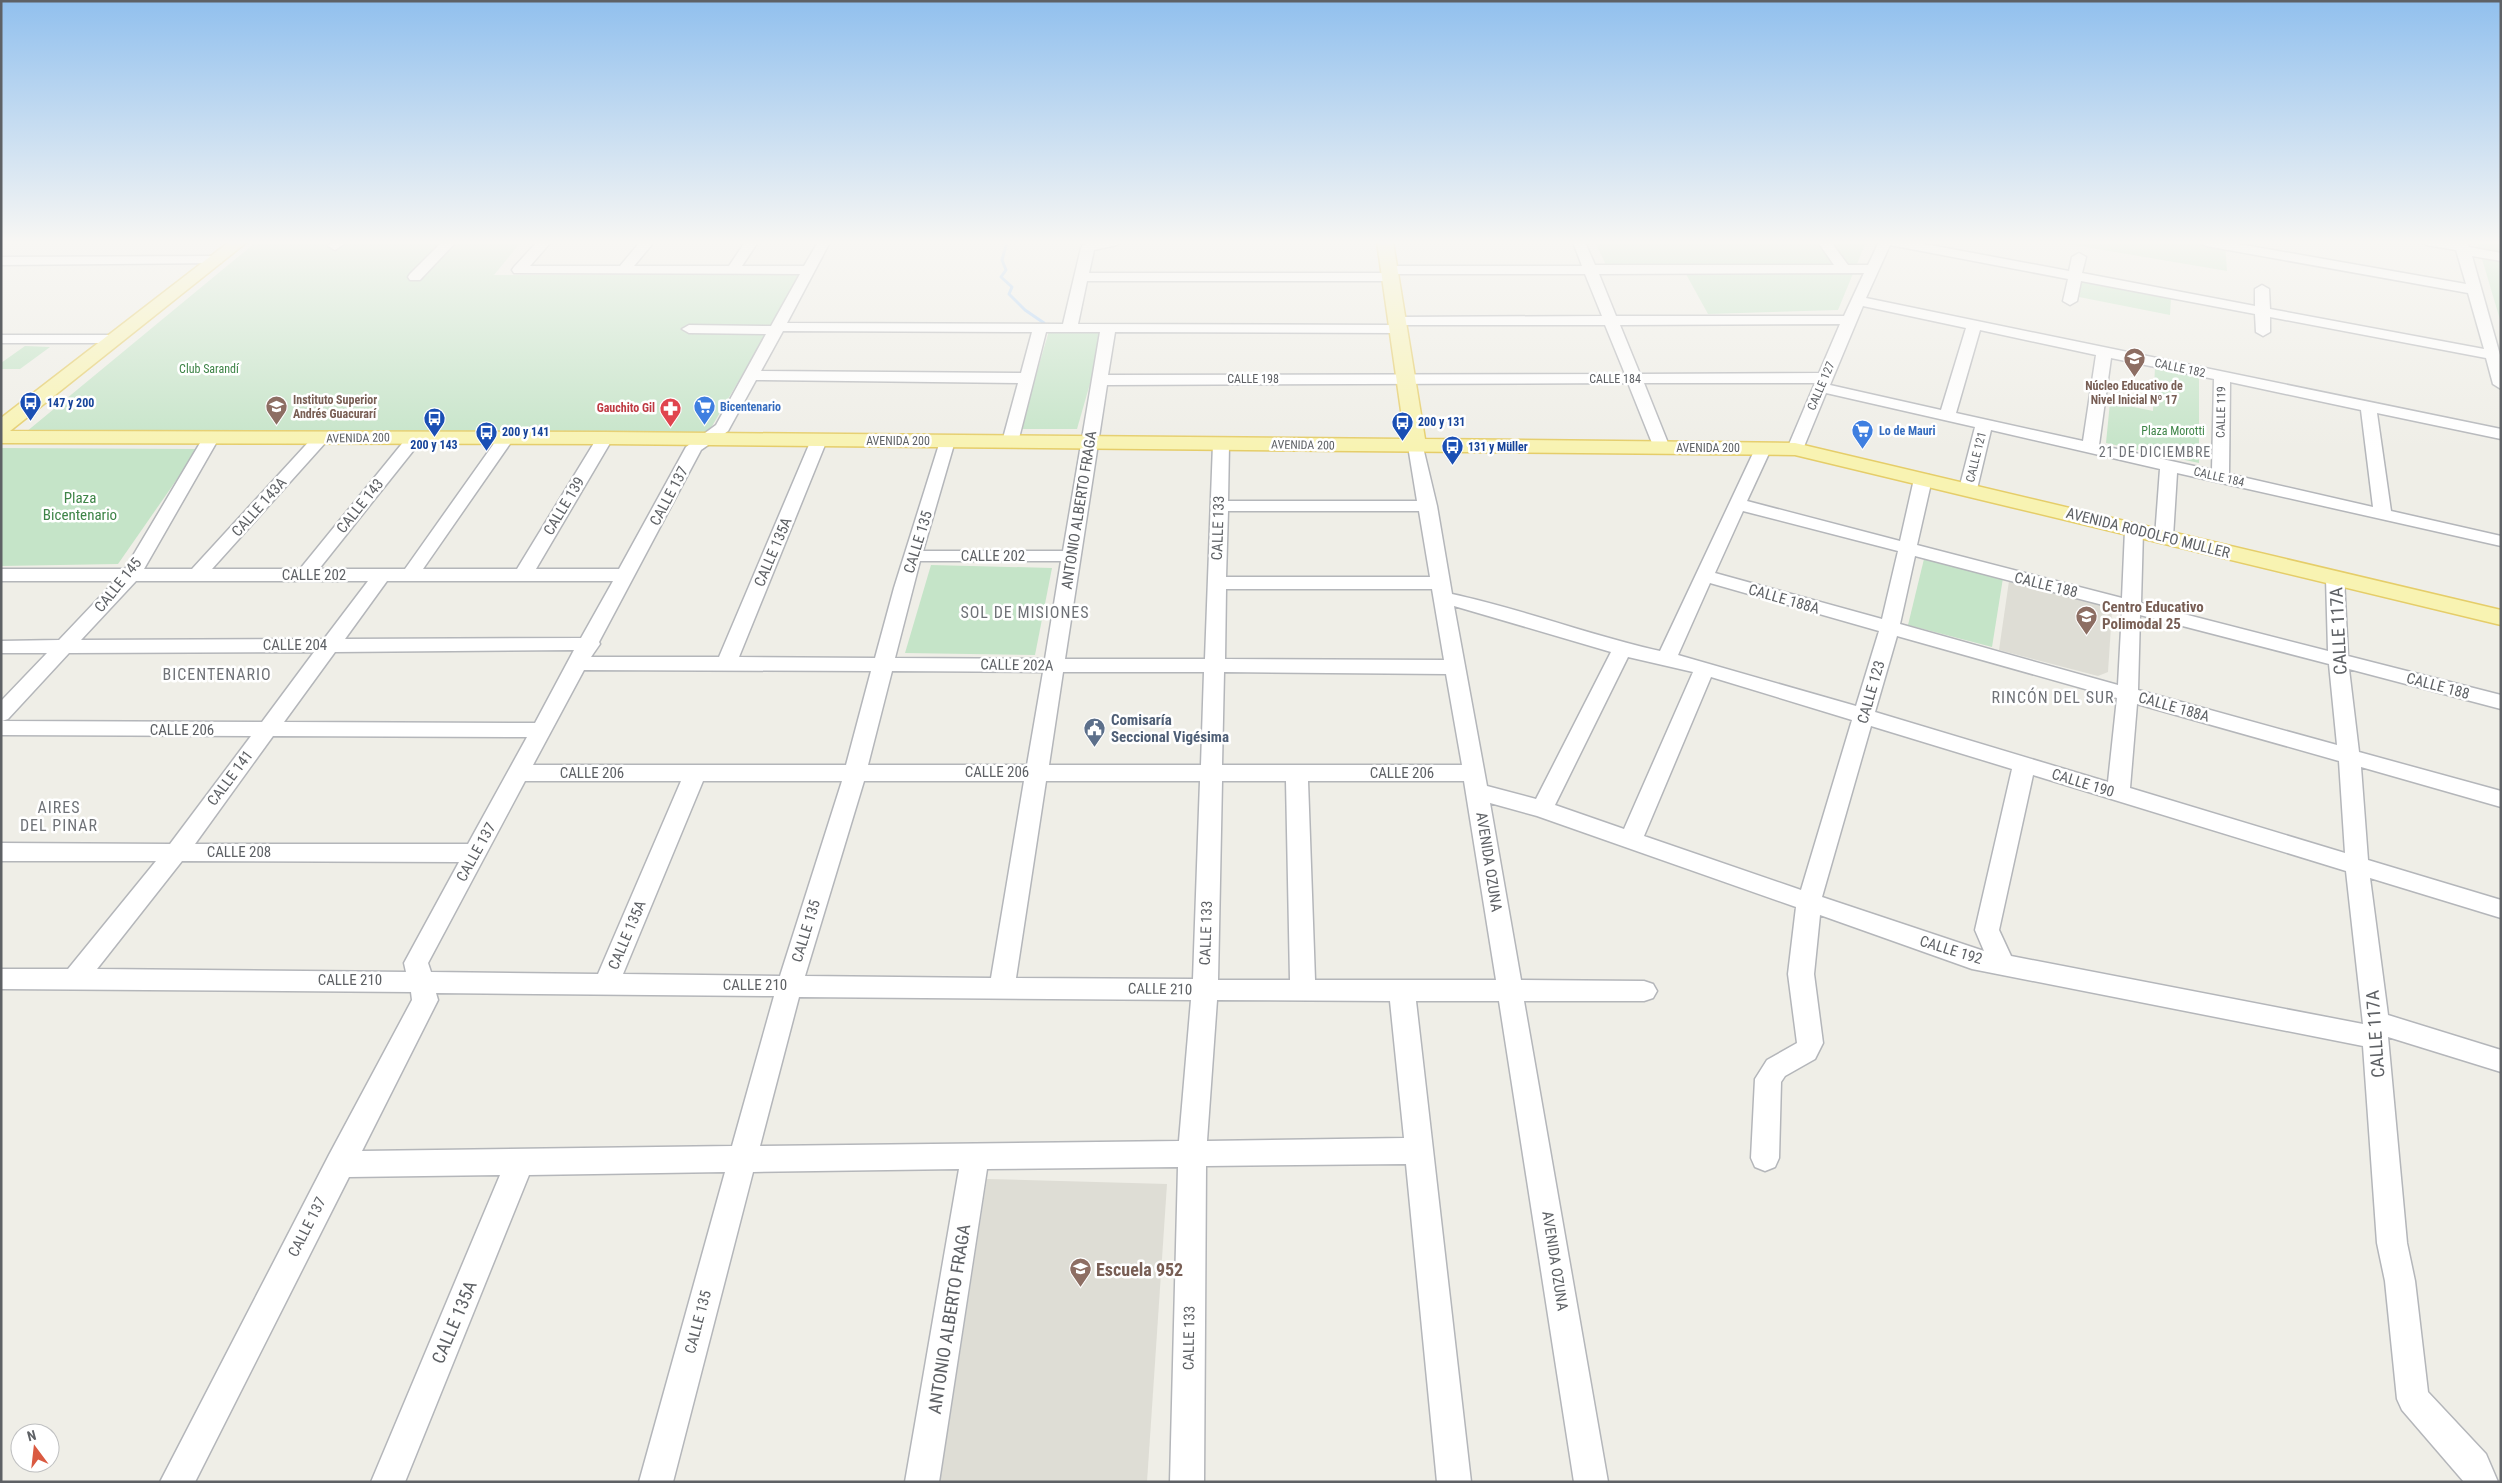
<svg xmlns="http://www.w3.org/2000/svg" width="2502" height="1483" font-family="'Roboto Condensed',sans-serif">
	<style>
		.education { fill: #deddd5 }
		.green { fill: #c5e4c8 }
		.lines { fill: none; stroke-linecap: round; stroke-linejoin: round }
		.stream { stroke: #aed1f7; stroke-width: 3 }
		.minor-casing { stroke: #b4b6ba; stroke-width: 3 }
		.major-casing { stroke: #e5cd69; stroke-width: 3 }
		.minor { fill: #fff; fill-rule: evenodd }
		.major { fill: #f8f3b2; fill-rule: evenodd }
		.labels { text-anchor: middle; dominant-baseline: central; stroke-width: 5; stroke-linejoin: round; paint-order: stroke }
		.far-street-label { font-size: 12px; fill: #5e6165; stroke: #fff }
		.far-park-label { font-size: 12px; fill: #3e8447; stroke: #fff }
		.far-education-label { font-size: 12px; font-weight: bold; fill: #785e54; stroke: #fff }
		.far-transit-label { font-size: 12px; font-weight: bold; fill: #164399; stroke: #fff; text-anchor: start }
		.far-shop-label { font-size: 12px; font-weight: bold; fill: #366cbe; stroke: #fff; text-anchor: start }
		.far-health-label { font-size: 12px; font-weight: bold; fill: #be3a42; stroke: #fff; text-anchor: end }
		.far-neighbourhood-label { font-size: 14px; letter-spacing: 1px; fill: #6f7277; stroke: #fff }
		.street-label { font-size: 15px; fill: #5e6165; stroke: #fff }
		.park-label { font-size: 15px; fill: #3e8447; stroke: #fff }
		.education-label { font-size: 15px; font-weight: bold; fill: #785e54; stroke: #fff; text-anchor: start }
		.service-label { font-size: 15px; font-weight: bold; fill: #4e5e75; stroke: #fff; text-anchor: start }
		.neighbourhood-label { font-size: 16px; letter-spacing: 1px; fill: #6f7277; stroke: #fff }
		.near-street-label { font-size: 18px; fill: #5e6165; stroke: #fff }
		.near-education-label { font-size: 18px; font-weight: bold; fill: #785e54; stroke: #fff; text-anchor: start }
	</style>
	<rect width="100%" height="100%" fill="#efeee7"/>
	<!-- education -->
	<g class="education">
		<path d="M2009,581L2104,604L2112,611L2108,672L2098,676L1999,650Z"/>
		<path d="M987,1179L1167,1184L1147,1482H940Z"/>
	</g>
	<!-- green -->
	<g class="green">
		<path d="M256,242H521L494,275H801L708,433L20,437Z"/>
		<path d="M1595,242H1866L1838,310L1708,314L1681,265H1606Z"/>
		<path d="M2056,242H2225L2227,271Z"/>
		<path d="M2477,242H2501V323Z"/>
		<path d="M2082,280L2171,297L2170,315L2079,297Z"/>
		<path d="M1049,331H1105L1077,429H1020Z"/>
		<path d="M25,346L50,347L20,369H1V363Z"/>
		<path d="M2155,367L2199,376V463L2106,443L2110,402L2153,411Z"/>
		<path d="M1,448L198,449L118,564L1,566Z"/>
		<path d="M1924,559L2003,578L1992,647L1908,625Z"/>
		<path d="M931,565L1052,568L1035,655L905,653Z"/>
	</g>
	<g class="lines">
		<!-- stream -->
		<path class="stream" d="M1007,242L1002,260L1006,270L1001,277L1012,287L1009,294L1025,310L1044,323"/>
		<defs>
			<g id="minor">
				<path d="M332,242H347L335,250L328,246Z"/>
				<path d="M442,242H456L420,280H410L408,277L410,274Z"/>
				<path d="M537,242H551L530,266H620L640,242H654L634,266H729L745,242H758L742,266H804L818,242H830L787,323L1063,324L1081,248L1083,245L1097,242H1119L1117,245L1094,250L1089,273H1384L1382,270L1384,267L1389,266H1582L1573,242H1585L1595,265H1834L1818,242H1831L1848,265H1868L1879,242H1914L2069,271L2072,257L2079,253L2086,257L2082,273L2255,306V289L2262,285L2269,289L2270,309L2484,349L2468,293L2206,246L2199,242H2227L2466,284L2456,250L2426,245L2425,242H2467L2469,247L2501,253V261L2472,256L2500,355L2501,389L2493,384L2486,358L2270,317V332L2263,336L2256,332L2255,314L2081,281L2077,301L2070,305L2063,301L2068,279L1890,245L1866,298L2501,429V439L2377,413L2391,511L2501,536V546L2177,473L2173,537L2170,541H2158L2155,537L2160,469L1991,430L1977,489L1974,493H1962L1959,489L1975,427L1826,393L1803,449L1801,453H1789L1787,449L1815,383H1644L1670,448L1668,452H1656L1654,448L1628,383L1107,385L1065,659H1205L1213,444L1215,441H1227L1229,444L1228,501H1417L1408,446L1410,443H1422L1437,506L1452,594C1522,609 1589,635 1660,651L1755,449L1757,445H1769L1771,449L1747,501L1900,541L1914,479L1917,475H1929L1932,479L1917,545L2122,598L2125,530L2128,526H2140L2143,530L2141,603L2328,651L2326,578L2328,574H2342L2344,578L2348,656L2501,695V709L2349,669L2359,752L2501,791V807L2361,767L2368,860L2501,900V918L2370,878L2388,1015L2501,1050V1072L2388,1037L2407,1243L2415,1281L2428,1392L2486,1454L2498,1482H2464L2402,1410L2397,1399L2385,1281L2377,1243L2363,1046L1972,969L1820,915L1814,974L1823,1043L1815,1059L1785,1076L1781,1082L1779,1158L1775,1167L1765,1171L1755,1167L1751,1158L1755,1079L1767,1060L1797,1043L1788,974L1796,907L1537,816L1490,803L1521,980L1644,981L1653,984L1657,991L1653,998L1644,1001H1524L1608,1482H1574L1499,1001H1416L1471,1482H1437L1406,1164L1206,1166L1204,1482H1170L1178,1167L987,1169L939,1482H905L959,1169L753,1172L673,1482H639L725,1172L529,1175L405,1482H371L500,1175L349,1177L195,1482H160L329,1155L412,1000L411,992L1,989V969H68L156,861H1V843L170,844L251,736L1,735V701L47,653H1V641L59,640L115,581H1V569H125L203,438L211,433L219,438L144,569H192L314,436L320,434L328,439L326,442L212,569H300L409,435L415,433L423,438L421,441L319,569H405L500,435L506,433L514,438L423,569H517L597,438L605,433L613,438L536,569H619L686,447L716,425L766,334L689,333L682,329L689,325L771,326L800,274L514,273L512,270L514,267ZM1864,273L1844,316H1616L1599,274ZM1395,274H1585L1602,316L1397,317L1390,321L1394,325L1078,324L1087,281H1390L1395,280L1397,277ZM1863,306L1966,328L1941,410L1830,385ZM1840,324L1819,373L1640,374L1620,325ZM1401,325H1605L1625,374L1108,375L1115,332L1398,333L1405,329ZM1980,330L2096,355L2083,441L1956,413ZM783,331L1032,332L1021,373L761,371ZM1046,332H1100L1063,551H923L955,441L947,436L941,438L894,588L875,658L739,657L827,440L819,435L811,440L719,657H591L600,644L599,642L701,450L728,431L756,380L1018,383L1002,442L1010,447L1018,442ZM2111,358L2214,379L2212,470L2099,445ZM2230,382L2361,410L2373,507L2229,474ZM1228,511H1419L1430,577H1226ZM1743,511L1898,551L1882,619L1715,573ZM1915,556L2122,610L2118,685L1900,624ZM920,561H1061L1045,659L895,658ZM136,581H368L324,639L81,640ZM387,581H613L581,638L345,639ZM1710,583L1879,631L1856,706L1678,655ZM1226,589H1432L1444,660L1225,659ZM1454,606L1611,652L1536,799L1487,786ZM2140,615L2329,664L2337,745L2138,690ZM1897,636L2117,698L2108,782L1875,712ZM574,650L535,723L284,722L335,652ZM314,652L262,722L2,721L8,719L69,653ZM1628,657L1693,672L1624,829L1555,805ZM584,670L871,671L846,765H533ZM892,671L1043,672L1027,765H868ZM1063,672H1204L1201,765H1049ZM1224,672L1446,674L1462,765H1222ZM1711,677L1852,720L1801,890L1644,836ZM2137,704L2339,761L2345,853L2130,788ZM1871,726L2012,769L1975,930L1984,951L1822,897ZM273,736L527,737L468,844H195ZM2033,775L2346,871L2363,1024L2011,956L1999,930ZM525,781H681L598,974L431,972L428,963ZM703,781H842L780,976L623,974ZM864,781H1024L991,978L805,976ZM1046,781H1200L1193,979L1016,978ZM1222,781H1286L1290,980H1218ZM1308,781H1464L1496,980H1315ZM182,861L459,862L404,963L406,972L97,969ZM436,993L774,996L732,1146L362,1151L438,1000ZM799,997L1191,1000L1179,1141L760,1146ZM1217,1000L1390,1001L1404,1138L1207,1141Z"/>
				<path d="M216,256L223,260L221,263L1,265V257Z"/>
				<path d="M1,335H116L123,339L116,343H1Z"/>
			</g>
			<path id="major" d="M229,242H247L10,431L605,432L1405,439L1377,242H1393L1425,439L1795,443L2501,610V625L1795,455L605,444L1,443V418Z"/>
		</defs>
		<!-- minor casing -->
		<use href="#minor" class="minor-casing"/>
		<!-- major casing -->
		<use href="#major" class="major-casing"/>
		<!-- minor -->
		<use href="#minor" class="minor"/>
		<!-- major -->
		<use href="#major" class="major"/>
	</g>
	<!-- sky -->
	<linearGradient id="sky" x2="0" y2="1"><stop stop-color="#91c0ee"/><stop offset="0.54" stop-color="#f8f7f4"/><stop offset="1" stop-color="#f8f7f4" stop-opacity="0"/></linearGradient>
	<rect width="2502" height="449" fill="url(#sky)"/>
	<!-- icons -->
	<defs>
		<symbol id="school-pin" viewBox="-11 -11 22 30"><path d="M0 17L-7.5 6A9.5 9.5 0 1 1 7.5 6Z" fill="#8d6e63" stroke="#fff"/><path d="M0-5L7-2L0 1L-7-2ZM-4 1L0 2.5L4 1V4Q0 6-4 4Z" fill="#fff"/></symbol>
		<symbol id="bus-pin" viewBox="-11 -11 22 30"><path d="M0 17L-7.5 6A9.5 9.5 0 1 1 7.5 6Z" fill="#1a4fb4" stroke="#fff"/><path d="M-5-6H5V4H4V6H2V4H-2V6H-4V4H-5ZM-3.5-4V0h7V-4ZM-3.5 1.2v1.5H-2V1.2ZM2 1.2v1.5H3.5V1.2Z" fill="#fff"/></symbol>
		<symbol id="university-pin" viewBox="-11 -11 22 30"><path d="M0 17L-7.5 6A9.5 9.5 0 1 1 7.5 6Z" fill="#8d6e63" stroke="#fff"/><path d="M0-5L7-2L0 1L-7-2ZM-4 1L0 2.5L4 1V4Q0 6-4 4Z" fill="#fff"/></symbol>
		<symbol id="supermarket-pin" viewBox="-11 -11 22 30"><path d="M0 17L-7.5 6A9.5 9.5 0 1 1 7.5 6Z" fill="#3f7fe0" stroke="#fff"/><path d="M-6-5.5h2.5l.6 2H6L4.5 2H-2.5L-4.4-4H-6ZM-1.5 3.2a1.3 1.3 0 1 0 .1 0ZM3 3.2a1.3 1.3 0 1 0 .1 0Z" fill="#fff"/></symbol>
		<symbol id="pharmacy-pin" viewBox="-11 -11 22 30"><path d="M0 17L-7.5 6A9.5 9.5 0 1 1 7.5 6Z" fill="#e0444e" stroke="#fff"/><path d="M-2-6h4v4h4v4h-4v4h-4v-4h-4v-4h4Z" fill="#fff"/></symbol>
		<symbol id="civic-pin" viewBox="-11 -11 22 30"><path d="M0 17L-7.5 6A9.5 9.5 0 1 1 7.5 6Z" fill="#5c6f8a" stroke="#fff"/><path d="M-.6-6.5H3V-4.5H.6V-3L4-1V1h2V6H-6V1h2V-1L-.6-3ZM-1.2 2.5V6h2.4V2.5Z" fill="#fff"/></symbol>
	</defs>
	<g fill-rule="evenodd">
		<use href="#school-pin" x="2122" y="346" width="25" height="34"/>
		<use href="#bus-pin" x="18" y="390" width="25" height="34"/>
		<use href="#university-pin" x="264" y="394" width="25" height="34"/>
		<use href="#supermarket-pin" x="692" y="394" width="25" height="34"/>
		<use href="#pharmacy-pin" x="658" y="396" width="25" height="34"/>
		<use href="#bus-pin" x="422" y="406" width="25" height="34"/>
		<use href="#bus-pin" x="1390" y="410" width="25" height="34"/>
		<use href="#supermarket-pin" x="1850" y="418" width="25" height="34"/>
		<use href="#bus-pin" x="474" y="420" width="25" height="34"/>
		<use href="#bus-pin" x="1440" y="434" width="25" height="34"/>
		<use href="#school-pin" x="2074" y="604" width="25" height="34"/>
		<use href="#civic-pin" x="1082" y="716" width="25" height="34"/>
		<use href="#school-pin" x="1068" y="1256" width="25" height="34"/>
	</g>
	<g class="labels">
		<!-- far-street labels -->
		<g class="far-street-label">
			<text transform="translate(2180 368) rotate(12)">CALLE 182</text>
			<text x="1253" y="379">CALLE 198</text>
			<text x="1615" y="379">CALLE 184</text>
			<text transform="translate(1821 386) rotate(-67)">CALLE 127</text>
			<text transform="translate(2221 412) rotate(-89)">CALLE 119</text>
			<text transform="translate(358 438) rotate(-1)">AVENIDA 200</text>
			<text x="898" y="441">AVENIDA 200</text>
			<text transform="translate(1303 445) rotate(1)">AVENIDA 200</text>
			<text x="1708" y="448">AVENIDA 200</text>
			<text transform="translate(1976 457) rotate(-76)">CALLE 121</text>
			<text transform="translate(2219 477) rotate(13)">CALLE 184</text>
		</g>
		<!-- far-park labels -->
		<g class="far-park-label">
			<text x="209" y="369">Club Sarandí</text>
			<text x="2173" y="431">Plaza Morotti</text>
		</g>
		<!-- far-education labels -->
		<g class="far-education-label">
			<text x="2134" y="386">Núcleo Educativo de<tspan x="2134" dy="14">Nivel Inicial Nº 17</tspan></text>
			<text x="293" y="400" text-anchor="start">Instituto Superior<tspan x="293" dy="14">Andrés Guacurarí</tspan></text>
		</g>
		<!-- far-transit labels -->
		<g class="far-transit-label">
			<text x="47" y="403">147 y 200</text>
			<text x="1418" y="422">200 y 131</text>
			<text x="502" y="432">200 y 141</text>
			<text x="434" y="445" text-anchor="middle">200 y 143</text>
			<text x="1468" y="447">131 y Müller</text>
		</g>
		<!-- far-shop labels -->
		<g class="far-shop-label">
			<text x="720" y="407">Bicentenario</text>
			<text x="1879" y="431">Lo de Mauri</text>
		</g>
		<!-- far-health labels -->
		<g class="far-health-label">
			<text x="655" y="408">Gauchito Gil</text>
		</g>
		<!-- far-neighbourhood labels -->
		<g class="far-neighbourhood-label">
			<text x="2155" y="452">21 DE DICIEMBRE</text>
		</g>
		<!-- street labels -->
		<g class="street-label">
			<text transform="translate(669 496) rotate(-62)">CALLE 137</text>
			<text transform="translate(360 506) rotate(-51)">CALLE 143</text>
			<text transform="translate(564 506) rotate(-59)">CALLE 139</text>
			<text transform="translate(259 507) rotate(-48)">CALLE 143A</text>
			<text transform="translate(1079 510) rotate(-81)">ANTONIO ALBERTO FRAGA</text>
			<text transform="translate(1218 528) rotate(-88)">CALLE 133</text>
			<text transform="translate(2148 533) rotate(14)">AVENIDA RODOLFO MULLER</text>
			<text transform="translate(918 542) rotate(-73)">CALLE 135</text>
			<text transform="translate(773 552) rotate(-67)">CALLE 135A</text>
			<text x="993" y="556">CALLE 202</text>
			<text x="314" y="575">CALLE 202</text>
			<text transform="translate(118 585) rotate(-51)">CALLE 145</text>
			<text transform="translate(2046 585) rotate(14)">CALLE 188</text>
			<text transform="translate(1784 599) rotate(16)">CALLE 188A</text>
			<text x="295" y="645">CALLE 204</text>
			<text transform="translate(1017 665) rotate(1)">CALLE 202A</text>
			<text transform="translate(2438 686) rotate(15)">CALLE 188</text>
			<text transform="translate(1871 692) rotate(-74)">CALLE 123</text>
			<text transform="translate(2174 707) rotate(16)">CALLE 188A</text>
			<text x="182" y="730">CALLE 206</text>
			<text x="997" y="772">CALLE 206</text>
			<text x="592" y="773">CALLE 206</text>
			<text x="1402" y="773">CALLE 206</text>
			<text transform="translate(230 778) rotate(-53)">CALLE 141</text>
			<text transform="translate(2083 783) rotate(17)">CALLE 190</text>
			<text x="239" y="852">CALLE 208</text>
			<text transform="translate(476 852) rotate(-61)">CALLE 137</text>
			<text transform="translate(1489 862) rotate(81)">AVENIDA OZUNA</text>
			<text transform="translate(806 931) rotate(-73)">CALLE 135</text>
			<text transform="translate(1206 933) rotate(-88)">CALLE 133</text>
			<text transform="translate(627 935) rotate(-67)">CALLE 135A</text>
			<text transform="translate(1951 950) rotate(17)">CALLE 192</text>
			<text x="350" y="980">CALLE 210</text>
			<text x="755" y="985">CALLE 210</text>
			<text transform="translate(1160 989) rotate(1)">CALLE 210</text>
			<text transform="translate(307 1227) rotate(-63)">CALLE 137</text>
			<text transform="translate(1555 1261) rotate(81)">AVENIDA OZUNA</text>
			<text transform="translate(698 1322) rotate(-75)">CALLE 135</text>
			<text transform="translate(1189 1338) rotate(-89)">CALLE 133</text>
		</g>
		<!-- park labels -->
		<g class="park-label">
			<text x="80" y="498">Plaza<tspan x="80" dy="17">Bicentenario</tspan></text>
		</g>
		<!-- education labels -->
		<g class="education-label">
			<text x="2102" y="607">Centro Educativo<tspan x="2102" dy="17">Polimodal 25</tspan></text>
		</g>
		<!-- service labels -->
		<g class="service-label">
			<text x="1111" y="720">Comisaría<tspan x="1111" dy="17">Seccional Vigésima</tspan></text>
		</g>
		<!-- neighbourhood labels -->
		<g class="neighbourhood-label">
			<text x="1025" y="612">SOL DE MISIONES</text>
			<text x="217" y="674">BICENTENARIO</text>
			<text x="2053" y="697">RINCÓN DEL SUR</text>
			<text x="59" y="807">AIRES<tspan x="59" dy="18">DEL PINAR</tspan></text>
		</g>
		<!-- near-street labels -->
		<g class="near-street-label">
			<text transform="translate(2338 631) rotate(-93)">CALLE 117A</text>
			<text transform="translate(2375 1034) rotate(-94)">CALLE 117A</text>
			<text transform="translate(949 1319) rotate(-81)">ANTONIO ALBERTO FRAGA</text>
			<text transform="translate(454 1322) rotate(-67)">CALLE 135A</text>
		</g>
		<!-- near-education labels -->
		<g class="near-education-label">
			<text x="1096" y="1269">Escuela 952</text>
		</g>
	</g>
	<!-- border -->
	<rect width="2502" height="1483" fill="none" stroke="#5e6165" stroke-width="5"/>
	<!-- north arrow -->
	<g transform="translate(35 1448) rotate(345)"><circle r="24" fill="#ffffff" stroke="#bfc0c1"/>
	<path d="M0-4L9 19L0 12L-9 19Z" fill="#da5a41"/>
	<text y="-8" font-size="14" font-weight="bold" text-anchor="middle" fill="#5e6165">N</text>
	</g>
</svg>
